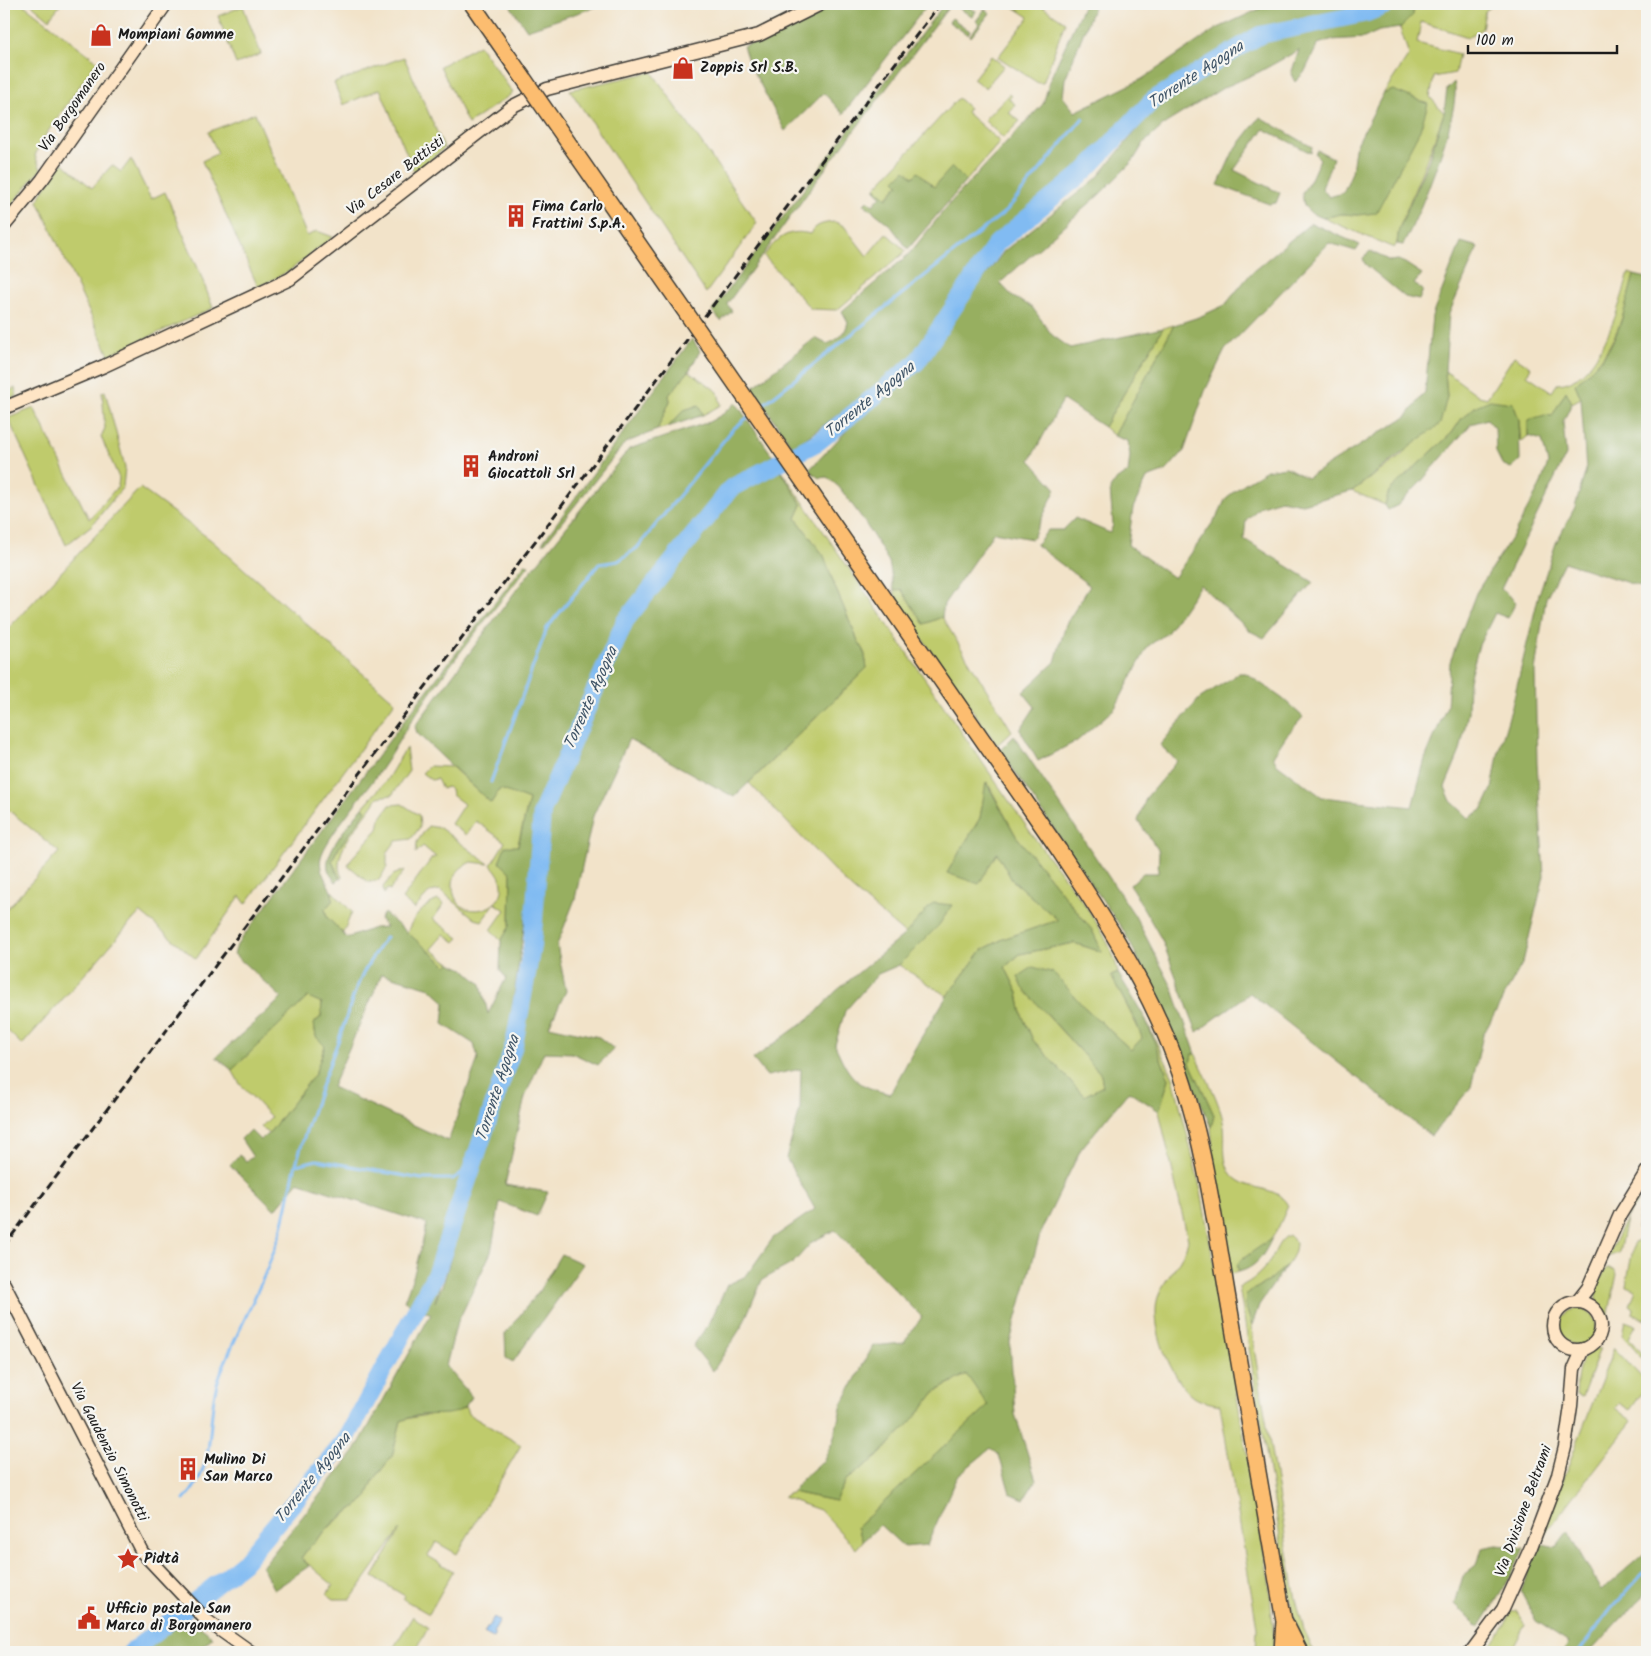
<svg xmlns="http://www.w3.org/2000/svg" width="1651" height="1656" font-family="Kalam,sans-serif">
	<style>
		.green { fill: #bfcb6c; stroke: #6e7444 }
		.forest { fill: #97af60; stroke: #5a663e; fill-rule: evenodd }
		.water { fill: #81bbf2; stroke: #4e6c87 }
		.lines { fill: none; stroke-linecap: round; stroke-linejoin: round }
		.stream { stroke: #81bbf2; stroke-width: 3 }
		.river { stroke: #81bbf2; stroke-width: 18 }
		.secondary-casing { stroke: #3c3a36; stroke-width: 15 }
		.primary-casing { stroke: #3c3a36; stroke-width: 18 }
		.secondary { stroke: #fee5c5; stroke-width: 12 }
		.primary { stroke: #fcbd6f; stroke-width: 15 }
		.rail { stroke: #1c1c1c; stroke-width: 3; stroke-dasharray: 8 4; stroke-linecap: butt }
		.primary-bridge-casing { stroke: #3c3a36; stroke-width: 18; stroke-linecap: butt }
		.primary-bridge { stroke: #fcbd6f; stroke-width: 15 }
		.labels { text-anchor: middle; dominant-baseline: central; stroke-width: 4.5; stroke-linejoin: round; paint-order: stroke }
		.poi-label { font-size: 15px; font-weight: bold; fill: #1c1c1c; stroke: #f6f6f2; text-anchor: start }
		.street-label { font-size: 15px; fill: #1c1c1c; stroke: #f6f6f2 }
		.water-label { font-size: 16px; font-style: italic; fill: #3f5467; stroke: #f6f6f2 }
	</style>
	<rect width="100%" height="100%" fill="#f6f6f2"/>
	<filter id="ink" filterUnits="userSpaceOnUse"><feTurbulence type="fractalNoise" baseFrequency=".02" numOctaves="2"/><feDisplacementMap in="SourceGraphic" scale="10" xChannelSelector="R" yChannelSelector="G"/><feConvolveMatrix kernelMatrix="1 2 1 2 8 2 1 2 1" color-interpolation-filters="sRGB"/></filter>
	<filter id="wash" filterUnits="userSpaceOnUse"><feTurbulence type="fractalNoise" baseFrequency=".0096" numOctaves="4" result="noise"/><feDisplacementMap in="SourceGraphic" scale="20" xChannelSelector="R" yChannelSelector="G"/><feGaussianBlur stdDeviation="1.12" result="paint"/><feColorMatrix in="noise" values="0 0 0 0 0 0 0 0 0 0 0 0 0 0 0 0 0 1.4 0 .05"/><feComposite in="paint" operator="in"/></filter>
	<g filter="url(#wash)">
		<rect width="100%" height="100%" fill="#f2e3c9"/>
		<!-- green -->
		<g class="green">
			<path d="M4,4H23L97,61L40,143L35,156L41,169L4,214Z"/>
			<path d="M31,4H61L49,19Z"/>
			<path d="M1009,4H1045L1043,7L1065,22L1043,83H1038L998,57L1029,17Z"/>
			<path d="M1420,4H1495L1485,11L1482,29L1468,37L1421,22L1417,43L1459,54L1455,73L1434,77L1430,97L1444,113C1431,151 1415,188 1400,226C1397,233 1399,242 1394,248L1323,218L1341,214L1358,215L1393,91L1383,94L1409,55L1400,28L1413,15V8Z"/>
			<path d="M243,6L261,54L236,64L218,16Z"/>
			<path d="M479,45L513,93L468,124L440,66Z"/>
			<path d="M991,56L1004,66L985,88L973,79Z"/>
			<path d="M404,57L444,148L415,174L380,89L343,105L334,83Z"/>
			<path d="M652,72L757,223L706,293L570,90Z"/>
			<path d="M1009,94L1011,96L1009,99L1015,104L1009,113L1020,121L1003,138L984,120Z"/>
			<path d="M958,98L969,108L966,112L1000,142L966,181L952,168L934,187L918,172L913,178L899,184L886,198L875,188Z"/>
			<path d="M255,113L307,236L317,231L333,237L289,271L258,287L202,161L218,153L208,132Z"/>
			<path d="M131,159L151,199L165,192L200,273L213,308L109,355L38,201L47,184L63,163L92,188L112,165L121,172Z"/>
			<path d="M835,222L844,226L867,256L886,233L906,251L837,310L811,309L764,256C776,239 788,228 810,234C816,224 824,223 835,222Z"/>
			<path d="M1629,273L1634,275C1627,303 1620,332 1603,356C1596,367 1584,376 1575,384L1581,398L1572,403L1566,392L1552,416L1528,420V436L1521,442L1519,420L1513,403L1462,418L1452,433L1389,491L1385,505L1352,491L1401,456L1447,397L1445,371L1479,396L1487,398L1514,356L1531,367L1527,375L1552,392L1557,384C1599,383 1619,306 1629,273Z"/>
			<path d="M1174,325L1114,436L1104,427L1163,328Z"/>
			<path d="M689,371L718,392L721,405L703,415L699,405L684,410L668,427L657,430L670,401L669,395Z"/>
			<path d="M15,388L17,396L4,402V393Z"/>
			<path d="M105,391L125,467L123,487L92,525L66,545L8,418L34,408L89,519L118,486L119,478L101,437L105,428L102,392Z"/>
			<path d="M777,464C862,587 946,710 1031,833C1057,871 1111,929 1118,973L1112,976L1143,1038L1131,1050L1083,1006L1046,1014L1101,1074L1103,1086L1084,1096L1033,1040L1022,1015L1018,993L1005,967L1020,954L1074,943L1102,952L1092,930L1016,836L987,782L980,818L947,873L997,852L1012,880L1058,920L1003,939L982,950L947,996L899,965L939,925L905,934L850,887L749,783L867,668L864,650L858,641L835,587L824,556L796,518L802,505Z"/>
			<path d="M140,488L211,540L395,702L246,904L240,896L196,959L140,912L22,1045L4,1027V912L59,852L4,806V633Z"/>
			<path d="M901,589L924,624L942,617L1012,731L997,745L898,604L894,591Z"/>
			<path d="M406,748L409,771L392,795L378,797C366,819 328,852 342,877L340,879L332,861L336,852L366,810L363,807L386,781Z"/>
			<path d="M429,766L452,767L491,803L500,788L529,800L511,872L510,926L501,941L491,930L505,910L495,903L482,921L475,919L440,890L430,892L414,909L402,899L432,858L436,857L423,846L416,853L417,842L428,826L440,828L489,864L471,862C462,866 453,873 453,884C451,932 531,906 491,865L505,842L476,821L466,835L451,824L464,804L452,795L451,789L447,787L442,789L437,779L431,780L422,773Z"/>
			<path d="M402,804L419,815L420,827L411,839L396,841L387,853V867L379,880L368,882L348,865L351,859L378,829L380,819L390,805Z"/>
			<path d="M405,870L390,890L387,889L384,894L383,887L393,875Z"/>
			<path d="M332,891L352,912L343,933L327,917L325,909L333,900Z"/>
			<path d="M438,900L444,904L433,919L459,938L455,942L444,934L431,949L450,963L447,966L407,934C410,920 424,905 438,900Z"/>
			<path d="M308,996L322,1003L321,1017L314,1023L316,1037L325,1046L315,1074L269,1133L261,1127L271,1117L240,1084L232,1070Z"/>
			<path d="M1145,1018L1173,1077L1201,1191L1269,1580L1275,1652H1256L1257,1627L1220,1405C1212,1403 1201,1402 1194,1397C1171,1380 1149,1325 1158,1297C1165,1276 1184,1262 1188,1240L1159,1111L1169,1079Z"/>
			<path d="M1192,1054H1196C1205,1077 1221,1102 1224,1127C1226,1143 1221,1161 1232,1175C1247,1193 1277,1183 1288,1206C1283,1216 1279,1229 1272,1238C1262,1251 1236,1255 1239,1272L1231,1274L1214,1161L1211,1128L1214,1115L1190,1063Z"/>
			<path d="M1641,1188L1637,1203L1626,1219L1619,1253L1607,1257Z"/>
			<path d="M1645,1208L1647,1210V1232L1637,1229L1639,1212Z"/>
			<path d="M1289,1235L1296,1242C1296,1268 1266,1283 1246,1294L1245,1305L1252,1325L1254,1348L1295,1595L1304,1630L1314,1652H1305L1302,1647L1291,1605L1239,1287C1253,1281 1261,1273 1270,1261C1276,1252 1278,1240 1289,1235Z"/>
			<path d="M1642,1240L1647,1244V1321L1633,1314L1634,1308L1630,1305L1636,1290L1626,1286L1634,1243Z"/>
			<path d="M1608,1268L1614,1269L1617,1274L1607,1322C1604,1316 1599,1310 1597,1304C1593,1292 1600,1276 1608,1268Z"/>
			<circle cx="1578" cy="1327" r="18"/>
			<path d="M1625,1321L1636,1325L1629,1338L1647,1361V1364L1622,1335Z"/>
			<path d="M1600,1348L1582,1397L1576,1395C1578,1375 1576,1354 1600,1348Z"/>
			<path d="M1614,1348L1647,1383V1386L1630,1410L1619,1403L1615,1408L1632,1421L1538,1543Z"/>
			<path d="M967,1374L989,1406L857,1527L863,1541L856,1549L820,1510L783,1497L792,1492L835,1501L846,1480L877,1457L913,1420L935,1392Z"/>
			<path d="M466,1407L468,1414L521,1445L457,1554L436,1542L428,1556L453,1571L429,1614L403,1599L405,1596L373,1577L400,1530L351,1599H334L327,1594L333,1585L301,1558L310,1546L335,1522L366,1499L373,1481L392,1456L401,1421C422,1413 444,1416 466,1407Z"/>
			<path d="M1512,1611H1516L1525,1625L1511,1652H1485L1499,1636Z"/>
			<path d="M413,1616L428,1628L415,1652H391Z"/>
		</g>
		<!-- forest -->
		<g class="forest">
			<path d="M509,4H604L527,30Z"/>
			<path d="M833,4H928L843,114L824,93L785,131L748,61L743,46L762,39Z"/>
			<path d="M944,4H951L828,165L727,304L732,311L721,321L712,311Z"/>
			<path d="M962,4L976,11L972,17L959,8Z"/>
			<path d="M1084,4H1095L1065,79L1063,97L1075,112L1142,79L1216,29L1270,4H1385L1366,11L1259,34L1152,99L1093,172L997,242L906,364L793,448L752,388L815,338L827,344C839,339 845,335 848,322L842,311L909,254L950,203L1043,104L1051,77Z"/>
			<path d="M1404,4H1420L1413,8V15L1400,28L1379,31L1364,38L1330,40L1318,44L1304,73L1295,82L1291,74L1299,50L1259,72L1223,88L1166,123L1144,143L1133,161L1100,194L1000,283L1013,297L1032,307L1052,335L1070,348L1163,328L1104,427L1063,400L1030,460L1056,489L1032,539L994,532L944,604L942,617L924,624L901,589L894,591L889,562L862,518L839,487L827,477L819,478L809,470L851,426L929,360L940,336L1004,251L1097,178L1156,106L1227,59L1264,40L1369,19Z"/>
			<path d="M985,9L990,13L971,37L970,35L979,24L976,21Z"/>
			<path d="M952,18L970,31L968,35L949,22Z"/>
			<path d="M1454,82C1463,109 1418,218 1403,245L1397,244L1399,229L1429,159L1444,113L1447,89Z"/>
			<path d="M1393,90L1428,104L1420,130L1376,213L1358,215L1341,214L1323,218L1311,213L1304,206L1302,193L1310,181L1320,159L1315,154L1317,150L1333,158L1322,188L1329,197L1343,193L1352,172L1355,148L1383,94Z"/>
			<path d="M1260,117L1312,147L1311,153L1264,129L1234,170L1280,193L1276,203L1269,204L1218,185L1233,152Z"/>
			<path d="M952,167L966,181L908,249L890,225L864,204L868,200L873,205L881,196L875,190V188L887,198L899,184L895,180L905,170L913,177L918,172L934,187Z"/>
			<path d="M1311,223L1360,245L1356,251L1329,243L1225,350L1205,391L1184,451L1166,471L1147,478L1133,508L1128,545L1174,578L1218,515L1226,498L1245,483L1267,470L1286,467L1307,478L1407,416L1425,392L1432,316L1461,242L1478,247L1449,314L1445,371L1447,397L1440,424L1352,491L1302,504L1281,500L1261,506L1246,520L1244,539L1313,582L1264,638L1250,631L1200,585L1167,633L1148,646L1115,708L1077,741L1038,761L1020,730L1035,707L1023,692L1055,662L1066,624L1090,586L1036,545L1048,530H1063L1075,518L1110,533L1113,525L1110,489L1117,479L1128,473L1130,456L1128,441L1114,436L1174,325L1199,317L1225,305L1252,272Z"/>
			<path d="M1370,251L1390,261L1398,260L1405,263L1422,274L1414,284L1423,290L1419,300L1405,297L1365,264L1363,258Z"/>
			<path d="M1634,275L1647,278V589L1564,562L1546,598L1535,670L1537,763L1544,876L1523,962L1483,1035L1471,1087L1431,1136L1250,993L1197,1032L1162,940L1130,885L1143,873H1158L1159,851L1138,821L1146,798L1177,761L1160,745L1199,699L1239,673H1246L1283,699L1303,717L1286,736L1273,756L1277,764L1322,797L1412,807L1425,759L1447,706L1450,662L1476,593L1515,532L1540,486L1548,463L1542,440L1528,436V420L1545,415L1552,416L1566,391L1572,403L1563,422L1566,455L1501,589L1516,602L1508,618L1495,613L1479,645L1469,680L1468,712L1460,751L1445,787L1451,801L1469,818L1482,810L1492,789L1499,750L1511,710L1539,594L1556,543L1575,507L1586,470L1581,398L1575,384C1584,376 1595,367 1603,357C1621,334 1626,303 1634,275Z"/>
			<path d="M692,339L700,351L689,371L669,395L670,401L657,430L625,443L545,543H542Z"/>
			<path d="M1490,400L1513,403L1519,420L1520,460L1511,468L1502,464L1496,452L1495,428L1487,419L1471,424L1420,483L1398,505L1388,510L1385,505L1389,491L1452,433L1462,418L1476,406Z"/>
			<path d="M736,403L776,461L730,487L625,621L541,811L506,1051L435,1302L444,1281L508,1052L543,812L626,622L732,489L777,464L802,505L796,518L824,556L835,587L858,641L864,650L867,668L734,797L629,739L593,816L575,899L557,945L566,991L549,1026L599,1037L614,1049L598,1065L572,1053L544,1052L525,1097L505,1185L548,1192L537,1216L500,1202L491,1252L456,1326L446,1366L472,1397C457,1422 439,1411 416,1416C411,1416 405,1420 401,1421L392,1456L373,1481L366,1499L334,1522L310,1546L301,1558L309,1566L274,1590L262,1567L355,1451L431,1314L404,1301L414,1274L427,1224L298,1182L275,1210L230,1165L239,1155L246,1161L253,1157L241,1139L250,1130L260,1140L269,1133L315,1074L325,1046L316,1037L314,1023L321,1017L322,1003L308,997L232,1070L216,1057L282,998L234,954L237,945L409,714L525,564L529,565C491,614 450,662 416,714C402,734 391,756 377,775C364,794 326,838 321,857C317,873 332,885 333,900L325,909L327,917L347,938L374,928L386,927L380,919L384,913L447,966L450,963L464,969L481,984L488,1014L506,978L500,970L501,941L510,926L511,873L499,862L505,846H518L529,800L500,789L491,803L417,733L415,726L520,585L629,449L709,422L723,414ZM382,974L430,988L445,1002L443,1024L474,1044L478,1059L448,1141L332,1087Z"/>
			<path d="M699,405L703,415L668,427L684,410Z"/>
			<path d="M1014,736L1135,916L1172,987L1196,1054H1192L1190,1063L1214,1115L1211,1128L1161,1004L1125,933L1000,750Z"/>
			<path d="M986,782L1016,836L1092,930L1102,952L1074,943L1020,954L1005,967L1018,993L1022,1015L1033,1040L1084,1096L1103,1086L1101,1074L1023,988L1018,977L1033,967L1054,973L1083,1006L1131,1050L1142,1038L1136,1022L1111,976L1118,973L1145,1018L1169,1079L1159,1111L1129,1091L1081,1149L1041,1231L1010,1342L1015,1414L1036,1480L1024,1499L1010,1493L999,1455L991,1448L957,1476L927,1545L904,1547L880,1525L863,1541L857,1527L988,1406L966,1374L935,1392L913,1420L877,1457L846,1480L835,1501L792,1492L802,1479L823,1461L833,1441L842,1404L873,1346L903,1343L922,1317L835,1230L812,1242L793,1263L762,1280L742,1326L713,1371L693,1346L710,1322L727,1285L746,1276L773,1238L815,1209L786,1158L800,1110L801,1069L767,1076L753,1059L815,1014L835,992L905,934L933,903L952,905L939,925L899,965L878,974L845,1011L835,1045C849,1077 855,1086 890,1094L919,1041L947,996L982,950L1003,939L1058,920L1012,880L997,853L979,884L947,873L980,818Z"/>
			<path d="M363,807L366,811L336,852L332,861L340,879L336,882C333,878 329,873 328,869C324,850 352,821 363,807Z"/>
			<path d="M1272,1238C1264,1255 1257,1267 1239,1272C1238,1270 1237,1266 1238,1264C1239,1260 1266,1243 1272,1238Z"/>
			<path d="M561,1254L583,1264L513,1362L506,1358L505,1334L539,1291Z"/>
			<path d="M1286,1266L1259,1305L1252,1325L1245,1305L1246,1294L1270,1280Z"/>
			<path d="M1568,1531L1601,1591L1647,1551V1593L1631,1608L1590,1652H1564L1569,1642L1536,1621L1521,1592L1538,1543L1556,1547Z"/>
			<path d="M1497,1545L1524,1548L1510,1578L1479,1628L1455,1604L1463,1576L1477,1565L1482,1548Z"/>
			<path d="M189,1618L213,1637L195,1652H142Z"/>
		</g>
		<!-- water -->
		<path class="water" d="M494,1617L500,1621L493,1633L495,1634L493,1638L484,1633Z"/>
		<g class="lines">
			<!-- stream -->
			<g class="stream">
				<path d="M759,408L1006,211L1083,118"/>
				<path d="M491,782L547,628L599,564L618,561L637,548L733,429L752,414"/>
				<path d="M296,1165L317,1160L422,1179H453L473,1165"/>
				<path d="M184,1500C221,1461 203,1417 221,1372C239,1327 264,1284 279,1237C287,1213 290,1188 296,1164C308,1122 323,1080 339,1039C346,1020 351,1000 359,982C366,966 376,951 386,937"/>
				<path d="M1579,1652L1610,1610L1647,1569"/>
			</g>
			<!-- river -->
			<path class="river" d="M131,1652L243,1563L345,1441L436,1273L514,1045L532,946L542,812L625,621L731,488L818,442L917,362L997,243L1085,171L1153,100L1260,35L1367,13L1389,4"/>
		</g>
	</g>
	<g filter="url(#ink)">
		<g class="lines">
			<defs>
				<g id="secondary">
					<path d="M4,226L42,180L166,4"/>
					<path d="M4,408L104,366L290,279L513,106L547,89L759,35L821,4"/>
					<path d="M4,1284L142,1552L206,1620L251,1652"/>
					<path d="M1577,1302L1588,1288L1620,1215L1647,1171"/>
					<circle cx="1577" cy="1326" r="24"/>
					<path d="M1471,1652L1503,1609L1531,1547L1558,1475L1565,1447L1571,1406L1574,1369L1583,1349"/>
				</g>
				<g id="primary">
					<path d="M1059,850C1098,909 1137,968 1165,1034C1201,1117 1213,1211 1228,1299C1247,1407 1265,1514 1284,1621L1282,1652"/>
					<path d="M1285,1622L1300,1652"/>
				</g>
			</defs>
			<!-- secondary casing -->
			<use href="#secondary" class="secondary-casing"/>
			<!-- primary casing -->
			<use href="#primary" class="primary-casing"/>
			<!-- secondary -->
			<use href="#secondary" class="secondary"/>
			<!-- primary -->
			<use href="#primary" class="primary"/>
			<!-- rail -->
			<path class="rail" d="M4,1246L940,4"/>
			<defs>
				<path id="primary-bridge" d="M472,4L1059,850"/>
			</defs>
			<!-- primary-bridge casing -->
			<use href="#primary-bridge" class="primary-bridge-casing"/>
			<!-- primary-bridge -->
			<use href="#primary-bridge" class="primary-bridge"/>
		</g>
	</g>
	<!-- icons -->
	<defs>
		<symbol id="shop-bare" viewBox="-9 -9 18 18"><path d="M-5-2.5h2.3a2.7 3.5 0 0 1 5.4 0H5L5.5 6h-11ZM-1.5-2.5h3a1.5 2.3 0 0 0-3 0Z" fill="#c8321e" stroke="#f6f6f2" stroke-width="2.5" paint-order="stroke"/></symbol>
		<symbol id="building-bare" viewBox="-9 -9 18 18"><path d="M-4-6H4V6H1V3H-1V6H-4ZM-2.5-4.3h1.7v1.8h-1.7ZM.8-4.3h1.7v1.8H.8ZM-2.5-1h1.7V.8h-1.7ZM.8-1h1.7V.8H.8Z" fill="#c8321e" stroke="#f6f6f2" stroke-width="2.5" paint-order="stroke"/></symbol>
		<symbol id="sight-bare" viewBox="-9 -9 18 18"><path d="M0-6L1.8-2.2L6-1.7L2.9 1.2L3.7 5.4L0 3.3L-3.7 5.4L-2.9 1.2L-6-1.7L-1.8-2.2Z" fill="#c8321e" stroke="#f6f6f2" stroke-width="2.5" paint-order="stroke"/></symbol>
		<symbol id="civic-bare" viewBox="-9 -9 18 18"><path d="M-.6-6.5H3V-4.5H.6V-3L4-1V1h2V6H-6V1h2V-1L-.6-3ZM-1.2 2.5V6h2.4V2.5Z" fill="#c8321e" stroke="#f6f6f2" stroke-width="2.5" paint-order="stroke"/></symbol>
	</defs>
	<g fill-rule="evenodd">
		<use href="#shop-bare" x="85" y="19" width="32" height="32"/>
		<use href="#shop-bare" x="667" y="52" width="32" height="32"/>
		<use href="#building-bare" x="500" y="200" width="32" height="32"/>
		<use href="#building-bare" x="455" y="450" width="32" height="32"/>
		<use href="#building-bare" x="172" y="1453" width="32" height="32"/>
		<use href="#sight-bare" x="112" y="1543" width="32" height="32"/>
		<use href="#civic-bare" x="73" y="1602" width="32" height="32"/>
	</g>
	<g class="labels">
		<!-- poi labels -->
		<g class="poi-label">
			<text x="118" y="35">Mompiani Gomme</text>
			<text x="700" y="68">Zoppis Srl S.B.</text>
			<text x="532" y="207">Fima Carlo<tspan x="532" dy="17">Frattini S.p.A.</tspan></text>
			<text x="488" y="457">Androni<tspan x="488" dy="17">Giocattoli Srl</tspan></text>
			<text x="204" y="1460">Mulino Di<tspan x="204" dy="17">San Marco</tspan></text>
			<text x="144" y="1559">Pidtà</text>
			<text x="106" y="1609">Ufficio postale San<tspan x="106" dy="17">Marco di Borgomanero</tspan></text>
		</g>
		<!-- street labels -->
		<g class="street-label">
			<text transform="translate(73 107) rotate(-55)">Via Borgomanero</text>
			<text transform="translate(396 176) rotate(-38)">Via Cesare Battisti</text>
			<text transform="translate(109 1452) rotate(63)">Via Gaudenzio Simonotti</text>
			<text transform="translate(1524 1511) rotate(-70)">Via Divisione Beltrami</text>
		</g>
		<!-- water labels -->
		<g class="water-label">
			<text transform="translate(1196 75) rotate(-33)">Torrente Agogna</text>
			<text transform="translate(870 400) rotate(-39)">Torrente Agogna</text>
			<text transform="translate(591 698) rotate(-66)">Torrente Agogna</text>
			<text transform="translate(498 1088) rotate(-72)">Torrente Agogna</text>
			<text transform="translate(313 1478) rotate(-51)">Torrente Agogna</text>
		</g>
	</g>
	<!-- margin -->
	<rect width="1651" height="1656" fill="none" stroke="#f6f6f2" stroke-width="20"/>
	<!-- scale -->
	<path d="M1468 45v8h149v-8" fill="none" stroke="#1c1c1c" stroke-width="2.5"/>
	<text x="1476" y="45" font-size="15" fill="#1c1c1c" stroke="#f6f6f2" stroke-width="4" paint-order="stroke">100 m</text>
</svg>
